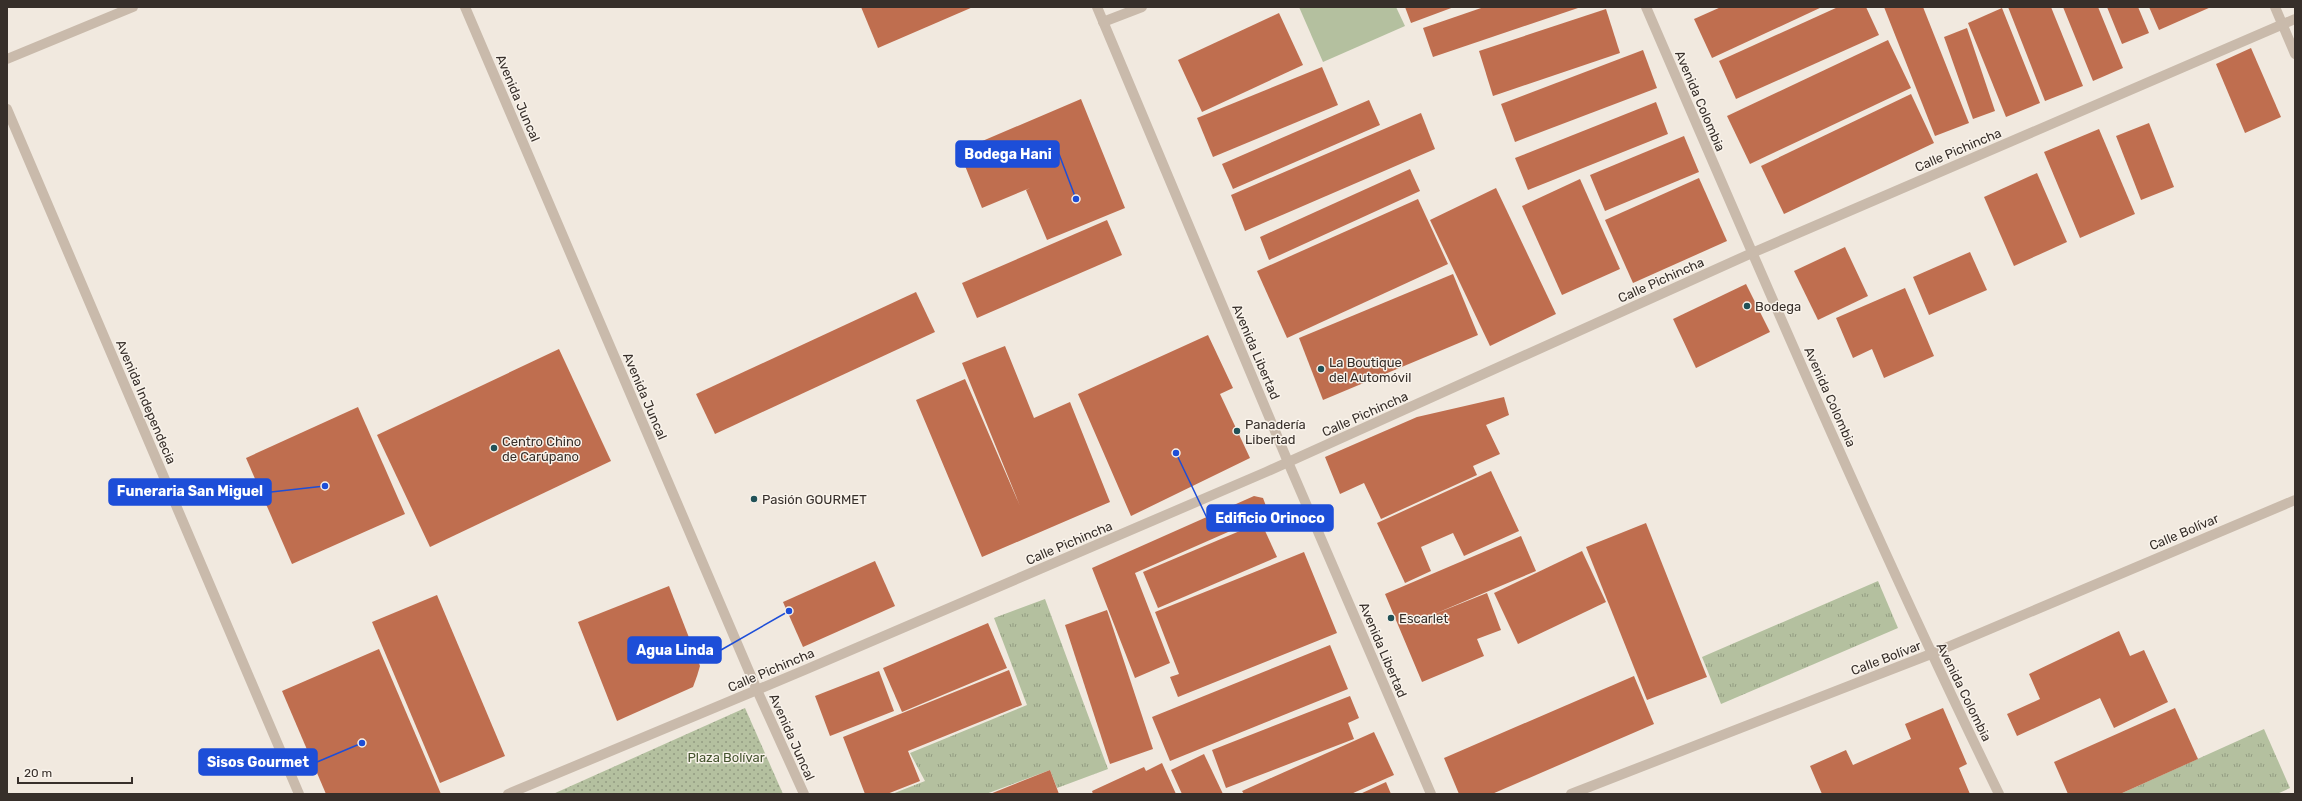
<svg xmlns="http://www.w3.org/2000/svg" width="2302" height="801" font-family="Rubik,sans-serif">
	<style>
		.grass { fill: url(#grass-tufts) }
		.park { fill: url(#park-dots) }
		.pitch { fill: #b4c09f }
		.building { fill: #bf6e4f }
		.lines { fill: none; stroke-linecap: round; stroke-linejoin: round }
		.minor { stroke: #c9baab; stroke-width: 10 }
		.poi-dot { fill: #215157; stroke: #f9f3eb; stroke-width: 1.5 }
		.labels { text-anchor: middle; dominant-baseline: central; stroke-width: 3; stroke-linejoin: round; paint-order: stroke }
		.street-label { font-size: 13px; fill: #372f2a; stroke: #f9f3eb }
		.poi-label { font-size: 13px; fill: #372f2a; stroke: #f9f3eb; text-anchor: start }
		.park-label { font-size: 13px; fill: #45542f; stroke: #f9f3eb }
		.leader { fill: none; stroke: #1d4ed8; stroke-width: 1.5 }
		.callout-dot { fill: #1d4ed8; stroke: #f9f3eb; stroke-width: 1.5 }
		.callout { fill: #1d4ed8; stroke: #1d4ed8; stroke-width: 1.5 }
		.callout-label { font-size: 14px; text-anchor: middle; font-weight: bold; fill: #fff }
	</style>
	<defs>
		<pattern id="grass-tufts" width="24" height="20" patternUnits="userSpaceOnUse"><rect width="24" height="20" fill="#b4c09f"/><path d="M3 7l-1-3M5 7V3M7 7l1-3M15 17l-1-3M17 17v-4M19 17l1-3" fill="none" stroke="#939c82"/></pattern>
		<pattern id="park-dots" width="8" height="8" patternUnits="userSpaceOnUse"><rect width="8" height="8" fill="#b4c09f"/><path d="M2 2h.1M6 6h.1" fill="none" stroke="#939c82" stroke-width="1.8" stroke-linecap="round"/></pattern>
	</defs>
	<rect width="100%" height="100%" fill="#f1e9df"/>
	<!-- grass -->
	<g class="grass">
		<path d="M1878,581L1898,628L1721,704L1702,657Z"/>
		<path d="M1045,599L1108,769L1057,788L1050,770L986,794H892L925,781L910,753L1027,705L994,618Z"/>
		<path d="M2264,729L2290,788L2277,794H2120Z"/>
	</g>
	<!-- park -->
	<path class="park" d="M745,708L783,794H553Z"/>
	<!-- pitch -->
	<path class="pitch" d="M1299,7H1396L1405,26L1323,62Z"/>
	<!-- building -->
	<g class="building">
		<path d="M861,7H973L878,48Z"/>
		<path d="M1405,7H1454L1411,23Z"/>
		<path d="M1484,7H1581L1433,57L1423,28Z"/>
		<path d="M1721,7H1822L1712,58L1694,19Z"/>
		<path d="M1838,7H1866L1879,35L1736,99L1719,61Z"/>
		<path d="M1884,7H1923L1969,123L1935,136Z"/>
		<path d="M2008,7H2051L2083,86L2045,101Z"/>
		<path d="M2063,7H2098L2123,68L2093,81Z"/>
		<path d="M2107,7H2138L2149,33L2122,44Z"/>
		<path d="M2149,7H2211L2159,30Z"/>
		<path d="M2002,8L2040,103L2006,117L1968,23Z"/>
		<path d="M1606,9L1620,53L1493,96L1479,51Z"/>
		<path d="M1279,13L1303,65L1202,112L1178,60Z"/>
		<path d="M1967,28L1995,111L1973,119L1944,37Z"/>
		<path d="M1888,40L1911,88L1750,164L1727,116Z"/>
		<path d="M2251,48L2281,117L2245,133L2216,64Z"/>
		<path d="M1643,50L1657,88L1515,142L1501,104Z"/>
		<path d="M1322,67L1338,105L1213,157L1197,118Z"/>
		<path d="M1911,94L1934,143L1784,214L1761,166Z"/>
		<path d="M1081,99L1125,208L1047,240L1026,190L1030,188L982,208L959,151Z"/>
		<path d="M1369,100L1380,125L1233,189L1222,164Z"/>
		<path d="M1656,102L1668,134L1528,190L1515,158Z"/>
		<path d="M1421,113L1435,149L1245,231L1231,195Z"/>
		<path d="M2149,123L2174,187L2141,200L2116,136Z"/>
		<path d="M2099,129L2135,214L2080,238L2044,152Z"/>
		<path d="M1684,136L1699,172L1605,211L1590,175Z"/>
		<path d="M1410,169L1420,191L1269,260L1260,237Z"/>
		<path d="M2037,173L2067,242L2014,266L1984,197Z"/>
		<path d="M1699,178L1727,241L1633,283L1605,220Z"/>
		<path d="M1580,179L1620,269L1562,295L1522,206Z"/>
		<path d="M1496,188L1556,314L1490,346L1430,220Z"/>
		<path d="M1418,199L1448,264L1287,338L1257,271Z"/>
		<path d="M1107,220L1122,255L977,318L962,283Z"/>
		<path d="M1845,247L1868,296L1818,320L1794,271Z"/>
		<path d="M1970,252L1987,290L1929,315L1913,277Z"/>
		<path d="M1453,274L1478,335L1323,400L1299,338Z"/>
		<path d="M1746,284L1770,332L1696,368L1673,319Z"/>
		<path d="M1905,288L1934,356L1884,378L1872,349L1853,358L1836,318Z"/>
		<path d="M916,292L935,332L715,434L696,394Z"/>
		<path d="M1208,335L1233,388L1220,394L1250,458L1131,516L1078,394Z"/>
		<path d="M1005,346L1034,418L1070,402L1110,502L982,557L916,400L965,379L1020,506L962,363Z"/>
		<path d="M559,349L611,461L430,547L377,435Z"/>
		<path d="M1504,397L1509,415L1486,425L1500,454L1473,466L1477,475L1381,519L1364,483L1340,494L1325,457L1417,417Z"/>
		<path d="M358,407L405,514L292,564L246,458Z"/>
		<path d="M1491,471L1519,531L1464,556L1453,533L1421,547L1431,571L1405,583L1377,523Z"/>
		<path d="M1254,496L1263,498L1269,514L1135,573L1170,663L1135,678L1092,568Z"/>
		<path d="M1261,522L1277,557L1158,608L1143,572Z"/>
		<path d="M1646,523L1707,677L1647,700L1586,547Z"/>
		<path d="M1521,536L1536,571L1432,615L1487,593L1501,630L1477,639L1484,656L1422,682L1385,594Z"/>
		<path d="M1582,551L1606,602L1518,644L1494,593Z"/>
		<path d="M1304,552L1337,633L1178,697L1170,677L1179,674L1155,612Z"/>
		<path d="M875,561L895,606L803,647L783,602Z"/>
		<path d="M669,586L700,666L697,676L693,687L617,721L578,622Z"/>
		<path d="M437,595L505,756L440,783L372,622Z"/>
		<path d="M1107,610L1153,749L1110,764L1065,625Z"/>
		<path d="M988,623L1007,668L902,712L883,668Z"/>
		<path d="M2119,631L2130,656L2144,650L2168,702L2114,728L2100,698L2017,736L2007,714L2040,699L2029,674Z"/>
		<path d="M1330,645L1348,689L1170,761L1152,717Z"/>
		<path d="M379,649L441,794H326L282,691Z"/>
		<path d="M1009,670L1022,705L908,751L920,781L887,794H865L843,737Z"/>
		<path d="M879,671L894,711L830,736L815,696Z"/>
		<path d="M1634,676L1654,724L1492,794H1459L1444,758Z"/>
		<path d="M1350,696L1359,718L1348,723L1354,739L1226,788L1212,750Z"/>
		<path d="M1943,708L1967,764L1959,768L1970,794H1822L1810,766L1846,750L1853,765L1911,739L1905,724Z"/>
		<path d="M2175,708L2198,759L2120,794H2068L2054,762Z"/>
		<path d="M1374,732L1394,775L1351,794H1244L1242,791Z"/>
		<path d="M1204,754L1223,794H1182L1171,770Z"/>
		<path d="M1162,763L1176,794H1093L1092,791L1144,767L1146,771Z"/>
		<path d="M1050,770L1059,794H990Z"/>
		<path d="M1386,782L1391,794H1360Z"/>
	</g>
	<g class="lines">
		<!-- minor -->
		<g class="minor">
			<path d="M465,7L757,690L804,794"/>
			<path d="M1097,7L1288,462L1431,794"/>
			<path d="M1646,7C1760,271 1873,536 1999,794"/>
			<path d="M2275,7L2295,54"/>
			<path d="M1103,22L1142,7"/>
			<path d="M7,59L133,7"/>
			<path d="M7,109L299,794"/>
			<path d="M508,794L807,669L1266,472L1752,253L2295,19"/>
			<path d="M1571,794L1931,654L2295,500"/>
		</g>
	</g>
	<!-- markers -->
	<g class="poi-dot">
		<circle cx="1747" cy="306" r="4"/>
		<circle cx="1321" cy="369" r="4"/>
		<circle cx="1237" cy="431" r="4"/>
		<circle cx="494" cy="448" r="4"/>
		<circle cx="754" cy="499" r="4"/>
		<circle cx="1391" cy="618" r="4"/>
	</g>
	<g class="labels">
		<!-- street labels -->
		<g class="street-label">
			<text transform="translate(518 98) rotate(67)">Avenida Juncal</text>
			<text transform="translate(1700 101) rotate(67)">Avenida Colombia</text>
			<text transform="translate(1958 150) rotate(-23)">Calle Pichincha</text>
			<text transform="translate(1661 280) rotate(-24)">Calle Pichincha</text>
			<text transform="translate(1256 352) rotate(67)">Avenida Libertad</text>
			<text transform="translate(645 396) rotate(67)">Avenida Juncal</text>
			<text transform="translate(1830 397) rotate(66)">Avenida Colombia</text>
			<text transform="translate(146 402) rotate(67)">Avenida Independecia</text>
			<text transform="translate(1365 414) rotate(-24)">Calle Pichincha</text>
			<text transform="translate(2184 532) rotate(-23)">Calle Bolívar</text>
			<text transform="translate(1069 543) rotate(-23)">Calle Pichincha</text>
			<text transform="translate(1383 650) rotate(67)">Avenida Libertad</text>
			<text transform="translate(1886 658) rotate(-21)">Calle Bolívar</text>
			<text transform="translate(771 670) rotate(-23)">Calle Pichincha</text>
			<text transform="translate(1964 692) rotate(64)">Avenida Colombia</text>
			<text transform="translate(792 737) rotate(66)">Avenida Juncal</text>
		</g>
		<!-- poi labels -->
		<g class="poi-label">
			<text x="1755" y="306">Bodega</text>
			<text x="1329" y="362">La Boutique<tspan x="1329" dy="15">del Automóvil</tspan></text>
			<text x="1245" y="424">Panadería<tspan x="1245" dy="15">Libertad</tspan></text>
			<text x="502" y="441">Centro Chino<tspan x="502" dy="15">de Carúpano</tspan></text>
			<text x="762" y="499">Pasión GOURMET</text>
			<text x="1399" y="618">Escarlet</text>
		</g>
		<!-- park labels -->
		<g class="park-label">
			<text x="726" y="757">Plaza Bolívar</text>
		</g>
	</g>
	<!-- callouts -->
	<path class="leader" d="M1076 199L1059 154M325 486L271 492M1176 453L1207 518M789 611L721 650M362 743L317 762"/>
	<g class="callout-dot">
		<circle cx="1076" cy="199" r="4"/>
		<circle cx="325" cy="486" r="4"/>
		<circle cx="1176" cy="453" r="4"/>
		<circle cx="789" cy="611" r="4"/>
		<circle cx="362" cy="743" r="4"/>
	</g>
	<g class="callout">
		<rect x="956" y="141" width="103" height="26" rx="4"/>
		<rect x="109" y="479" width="162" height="26" rx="4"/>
		<rect x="1207" y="505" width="126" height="26" rx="4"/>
		<rect x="628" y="637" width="93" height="26" rx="4"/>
		<rect x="199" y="749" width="118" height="26" rx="4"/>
	</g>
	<g class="callout-label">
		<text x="1008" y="159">Bodega Hani</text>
		<text x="190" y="496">Funeraria San Miguel</text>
		<text x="1270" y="523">Edificio Orinoco</text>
		<text x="675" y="655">Agua Linda</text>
		<text x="258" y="767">Sisos Gourmet</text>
	</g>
	<!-- border -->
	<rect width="2302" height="801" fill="none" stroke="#372f2a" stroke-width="16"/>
	<!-- scale -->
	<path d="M18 777v6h114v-6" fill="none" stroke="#372f2a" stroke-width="2"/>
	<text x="24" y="777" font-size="12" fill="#372f2a" stroke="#f9f3eb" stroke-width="3" paint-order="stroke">20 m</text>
</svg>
